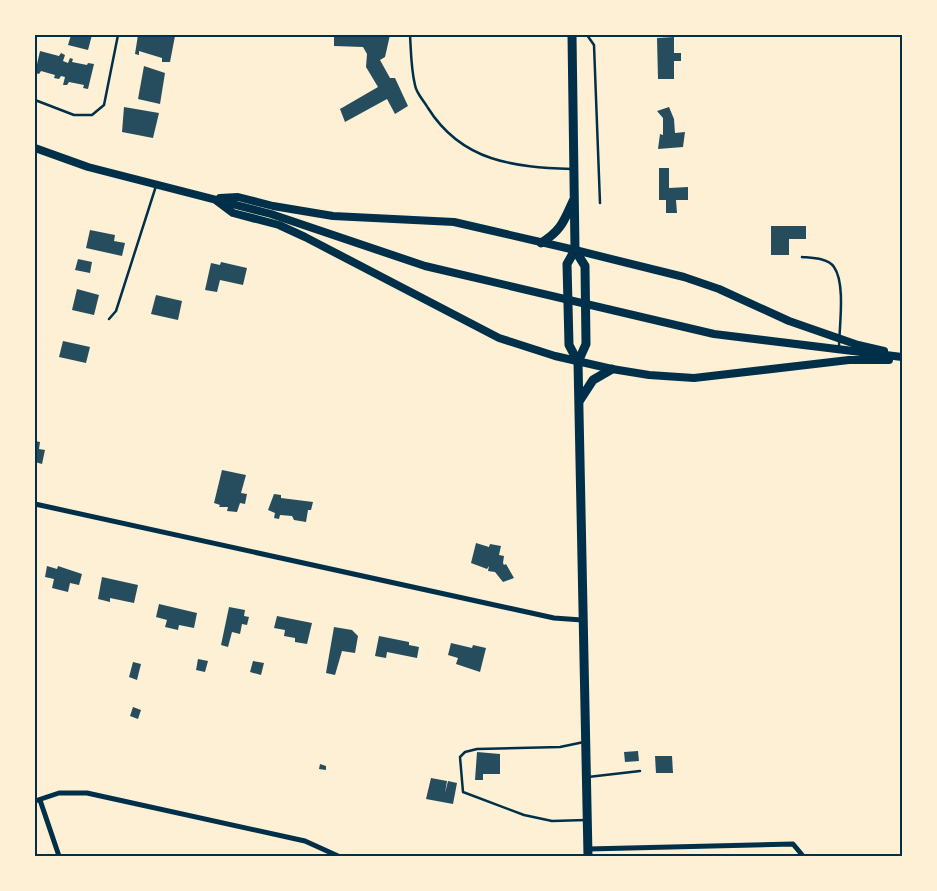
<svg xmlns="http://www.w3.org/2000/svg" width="937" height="891" font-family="Commissioner,sans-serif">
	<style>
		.building { fill: #264d5e }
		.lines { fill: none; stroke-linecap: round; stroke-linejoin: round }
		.service { stroke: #003049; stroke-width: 2.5 }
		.minor { stroke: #003049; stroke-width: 5 }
		.secondary { stroke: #003049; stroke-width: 8 }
		.primary { stroke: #003049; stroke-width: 9 }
		.neatline { fill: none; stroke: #003049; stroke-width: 2 }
	</style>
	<rect width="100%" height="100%" fill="#fdf0d5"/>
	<!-- building -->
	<g class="building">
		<path d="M71,35H92L88,50L68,45Z"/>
		<path d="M138,35L175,36L170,62H162V58L139,51V55L135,54Z"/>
		<path d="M334,35H390L385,57L380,60L390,78H395L408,106L395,114L387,99L345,122L340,109L378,87L366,67L367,54L363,47L334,46Z"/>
		<path d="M674,37V53H681V61H674V79H658L657,38Z"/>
		<path d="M40,51L59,56L61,53L65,55L63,61L68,63L70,58L73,59L72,62L87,65L88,63L94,64L88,89L83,88L84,85L69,82L67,85H63L65,77L61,76L59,79L54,78L55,75L41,71L39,74L35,73Z"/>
		<path d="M144,66L165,73L160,104L138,99Z"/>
		<path d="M124,107L159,113L153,138L122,132Z"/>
		<path d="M669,107L674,119L675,133L685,132L683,147L658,149L660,134L663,135V118L657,111Z"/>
		<path d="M659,168H669V188L688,187V200H676L677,213H666V200H659Z"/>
		<path d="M771,226H806V239H789V255H771Z"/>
		<path d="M90,230L115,235L114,241L125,243L122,256L86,248Z"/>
		<path d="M78,259L92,262L90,273L75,270Z"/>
		<path d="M221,262L247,268L243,285L220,280L217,292L205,290L211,263L220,265Z"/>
		<path d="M77,289L99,295L94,315L72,310Z"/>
		<path d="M156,295L182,301L178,320L151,314Z"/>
		<path d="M63,341L90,347L86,363L59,357Z"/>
		<path d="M35,441L40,442L39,449L45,450L42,464L35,462Z"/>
		<path d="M222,470L246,475L241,493L247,494L245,504L240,503L237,512L227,511L228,507H219L220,505L214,503Z"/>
		<path d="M274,494L281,495V498L313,502L311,510H308L306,522L294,520L292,516L280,515L279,519L274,518L275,513L268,510Z"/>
		<path d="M476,543L489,547L490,544L501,546L499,555L504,556L503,563L504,565L506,564L514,578L503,582L495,572L488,571L489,566L487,569L471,563Z"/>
		<path d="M47,566L57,569L58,566L82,574L79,585L70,583L68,592L52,588L54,579L45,577Z"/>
		<path d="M102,577L138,585L134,603L110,598V602L98,599Z"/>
		<path d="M159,604L197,613L194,628L179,625L178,630L165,627L167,620L156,617Z"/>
		<path d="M229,607L245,610L244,616L249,617L247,625L242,624L240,634L232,632L228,647L221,645Z"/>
		<path d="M277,616L312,623L307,644L295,642V638L284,636L285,630L274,628Z"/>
		<path d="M334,627L352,630L358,636L355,653L342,651L335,675L326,673Z"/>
		<path d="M379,636L409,642V645L419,647L417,658L387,652L386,658L375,656Z"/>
		<path d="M451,643L472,648L473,645L486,648L480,672L456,664L458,658L448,655Z"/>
		<path d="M198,659L208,661L205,672L196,670Z"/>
		<path d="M253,661L264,663L261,675L250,672Z"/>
		<path d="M133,662L141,664L137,680L129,677Z"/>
		<path d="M133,707L141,710L138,719L130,716Z"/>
		<path d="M638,751L639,761L625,762L624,752Z"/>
		<path d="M477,752L500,754V774H483V780H475Z"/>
		<path d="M655,756H672L673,773H656Z"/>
		<path d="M320,764L326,766V770L319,769Z"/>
		<path d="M431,778L447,781L445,793L448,781L457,783L453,804L426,799Z"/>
	</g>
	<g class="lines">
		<!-- service -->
		<g class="service">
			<path d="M410,35C411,51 411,69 415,85C416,93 424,101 428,108C462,162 514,167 572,169"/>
			<path d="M587,35L594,45L600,203"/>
			<path d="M35,100L74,115H92L104,105L118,35"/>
			<path d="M802,257C812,258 828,258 834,267C846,284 839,328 839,348"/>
			<path d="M109,319L116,311L156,186"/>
			<path d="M584,742L560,747L477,749L465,752L460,757L463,792L524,815L552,821L586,820"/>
			<path d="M588,777L640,771"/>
		</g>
		<!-- minor -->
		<g class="minor">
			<path d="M35,504L554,618L582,620"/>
			<path d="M40,800L59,856"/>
			<path d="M35,801L59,793H87L305,841L338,856"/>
			<path d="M588,849L793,844L803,856"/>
		</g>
		<!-- secondary -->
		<g class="secondary">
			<path d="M35,148L88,167L271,214L425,266L714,334L902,357"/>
			<path d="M220,198L238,197L273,206L333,216L454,222L575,250L684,277L719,289L789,321L858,345L884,351"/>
			<path d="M217,201L233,213L279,225L305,237L499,338L555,356L612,369L649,375L694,378L849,360H889"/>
		</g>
		<!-- primary -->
		<g class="primary">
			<path d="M572,35L575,250L585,266L586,344L578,362L588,856"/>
			<path d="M541,243C561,231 564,221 573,201"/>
			<path d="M575,250L567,264L569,345L578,362"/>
			<path d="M580,400L593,380L612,369"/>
		</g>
	</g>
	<!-- border -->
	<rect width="937" height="891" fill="none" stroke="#fdf0d5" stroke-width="72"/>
	<rect x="36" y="36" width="865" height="819" class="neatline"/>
</svg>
